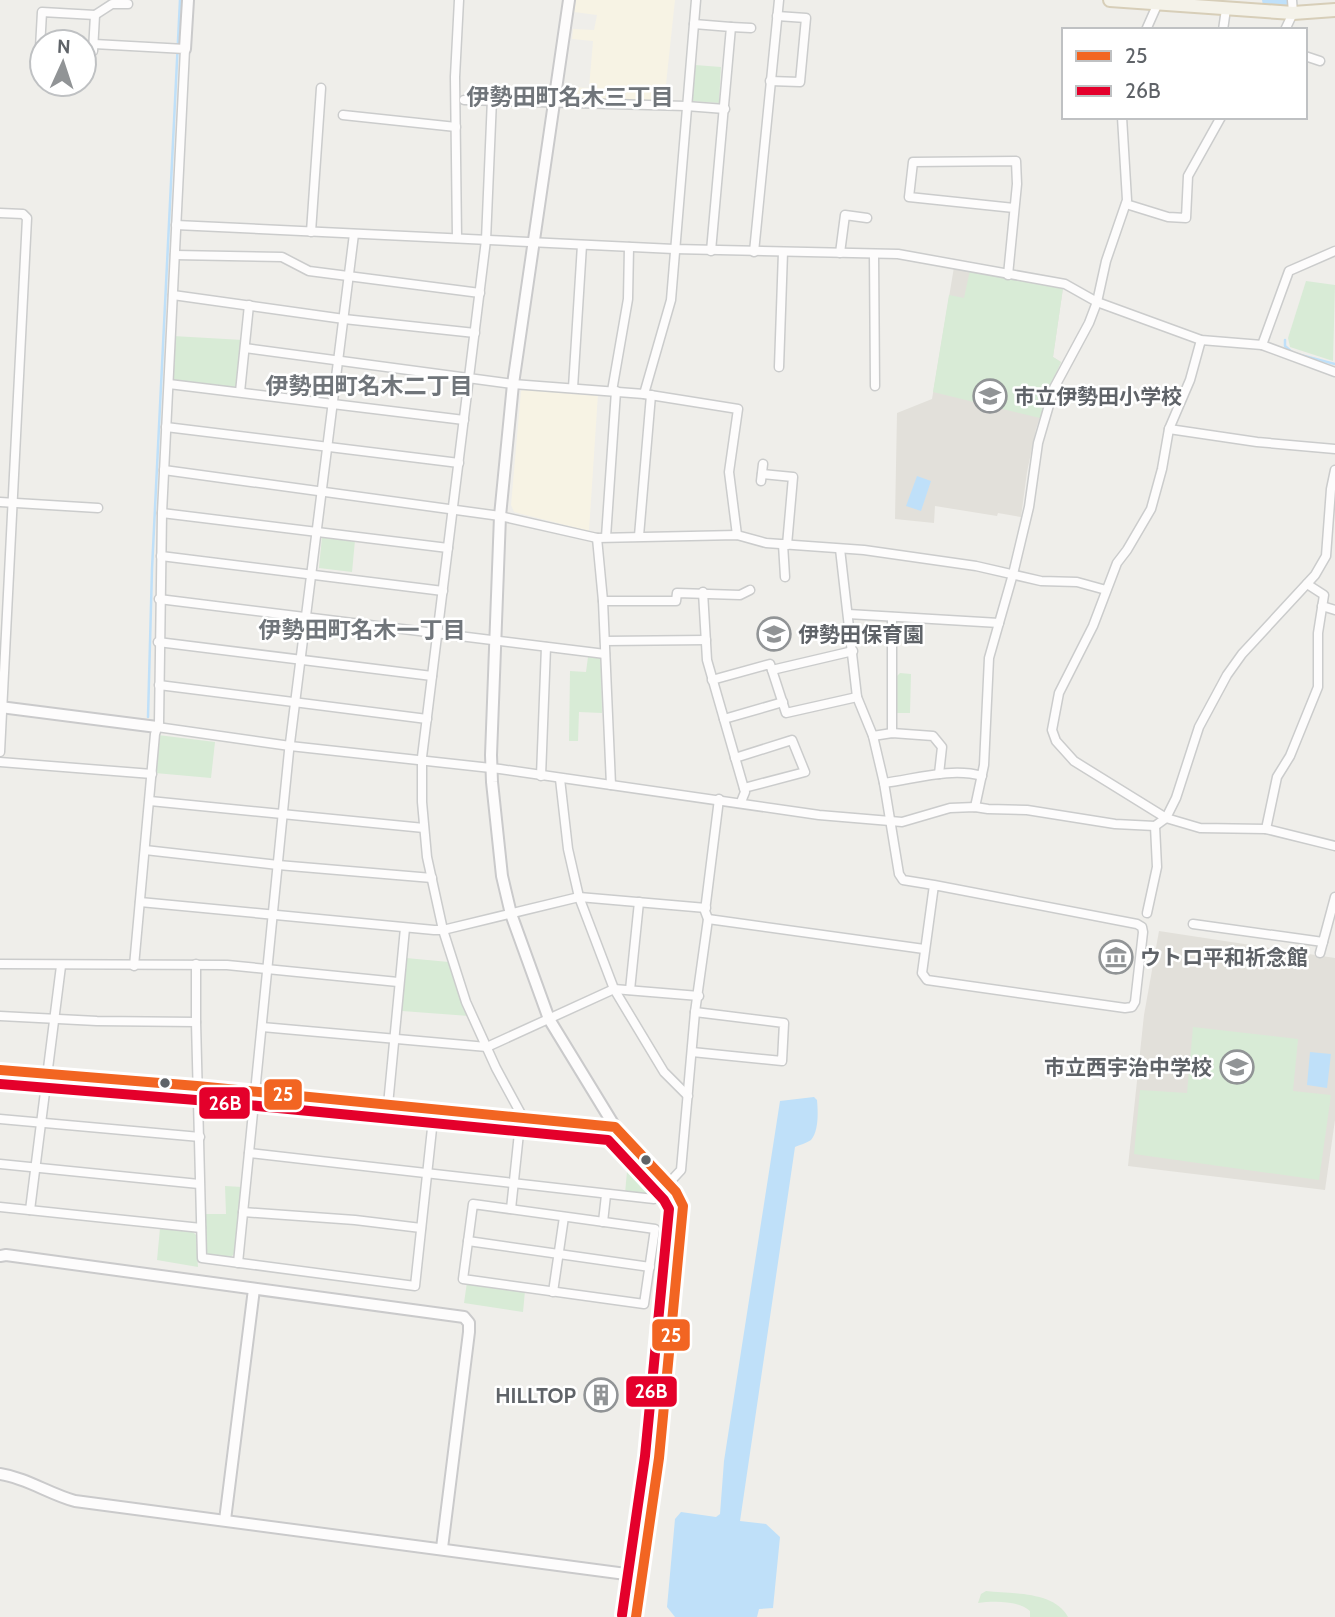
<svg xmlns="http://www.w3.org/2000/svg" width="1335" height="1617" font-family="Cabin,'Noto Sans JP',sans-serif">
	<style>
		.commercial { fill: #f7f3e4 }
		.education { fill: #e2e0da }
		.green { fill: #d8ebd6 }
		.water { fill: #bfe0f9 }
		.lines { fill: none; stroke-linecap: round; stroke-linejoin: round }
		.stream { stroke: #bfe0f9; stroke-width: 2.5 }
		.river { stroke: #bfe0f9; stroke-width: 16 }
		.street-casing { stroke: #cbcccc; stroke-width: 11 }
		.secondary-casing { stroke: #cacacb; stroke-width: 14 }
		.primary-casing { stroke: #d7ceb8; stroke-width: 16 }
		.street { stroke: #fdfcfc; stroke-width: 8 }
		.secondary { stroke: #fdfcfc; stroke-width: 10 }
		.primary { stroke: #f4f2e9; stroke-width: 12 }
		.bus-1-casing { stroke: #fff; stroke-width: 16 }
		.bus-2-casing { stroke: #fff; stroke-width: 16 }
		.bus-1 { stroke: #f26522; stroke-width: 10 }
		.bus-2 { stroke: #e4002b; stroke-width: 10 }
		.bus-dot { fill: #5f6368; stroke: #fff; stroke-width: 2.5 }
		.labels { text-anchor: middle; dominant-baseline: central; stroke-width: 5; stroke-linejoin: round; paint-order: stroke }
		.poi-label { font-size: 21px; font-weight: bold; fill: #5f6368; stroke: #fff; text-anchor: start }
		.neighbourhood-label { font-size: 23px; font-weight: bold; fill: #70757a; stroke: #fff }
		.line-badge { stroke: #fff; stroke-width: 2.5 }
		.badge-label { font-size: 19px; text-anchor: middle; font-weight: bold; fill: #fff }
	</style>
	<rect width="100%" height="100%" fill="#efeeea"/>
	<!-- commercial -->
	<g class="commercial">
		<path d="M576,0H675L664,103L568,99L564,93V87L589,88L593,41L572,39L573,29L594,30L597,15L574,12Z"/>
		<path d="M526,388L598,394L589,531L514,512L511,505L521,391Z"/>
	</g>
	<!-- education -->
	<g class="education">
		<path d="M954,267L1063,288L1053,357L1061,362L1050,386L1036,429L1027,472L1021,517L998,513L997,516L935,506L934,523L895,519L897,413L932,399Z"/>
		<path d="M1159,931L1335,958V1120L1325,1190L1128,1166L1144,1015Z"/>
	</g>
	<!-- green -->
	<g class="green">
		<path d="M695,65L721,67L719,103L691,101Z"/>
		<path d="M970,270L1063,288L1053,357L1061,362L1050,386L1040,418L933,392L949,295L964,298Z"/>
		<path d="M1306,281L1335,285L1333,361L1290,347L1288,338Z"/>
		<path d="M173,336L243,340L236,388L171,380Z"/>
		<path d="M322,536L355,540L352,572L319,568Z"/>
		<path d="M588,657L601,658L602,713L579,712L578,741H569L570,671L586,672Z"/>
		<path d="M900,673L911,674L910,713H897L896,677Z"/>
		<path d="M158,735L215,742L211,778L155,773Z"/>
		<path d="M406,958L449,962L469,1016L402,1011Z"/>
		<path d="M1193,1027L1298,1039L1293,1091L1331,1095L1319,1180L1134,1154L1140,1090L1187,1093Z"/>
		<path d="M628,1161L655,1193L653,1195L625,1193Z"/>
		<path d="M225,1186L242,1187L235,1253L230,1258L210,1256L206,1252L205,1214H226Z"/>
		<path d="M160,1228L193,1232L196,1235L198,1267L157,1260Z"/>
		<path d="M467,1282L525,1291L523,1312L464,1303Z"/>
		<path d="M986,1591C1012,1594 1054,1591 1068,1617H1030V1611C1018,1600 992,1601 978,1603L981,1594Z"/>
	</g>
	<!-- water -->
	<g class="water">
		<path d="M917,476L931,481L921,511L906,506Z"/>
		<path d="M1310,1052L1331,1054L1327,1088L1307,1085Z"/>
		<path d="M814,1097L817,1100C818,1111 819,1131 811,1140C807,1143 799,1145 795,1147L740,1521L766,1524L780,1537L773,1608L759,1609L757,1617H675L667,1607L675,1519L681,1512L716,1517L720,1514L724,1461L780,1101Z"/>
	</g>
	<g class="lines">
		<!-- stream -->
		<g class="stream">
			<path d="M1285,340V346L1293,353L1335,364"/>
			<path d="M148,717L152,569L180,0"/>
		</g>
		<!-- river -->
		<path class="river" d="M1270,0H1283"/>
		<defs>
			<g id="street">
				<path d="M694,24L731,27L711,251"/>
				<path d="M731,27L751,28"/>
				<path d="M1146,30L1158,3"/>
				<path d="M1223,30L1226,9"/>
				<path d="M1285,30L1293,13L1292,0"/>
				<path d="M94,44L185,49L162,513L159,723L155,734L134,966"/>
				<path d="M42,48H40L42,12L95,15L112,4H128"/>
				<path d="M84,50L93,51L95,15"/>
				<path d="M1305,56L1320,61"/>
				<path d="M770,81L800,82L806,18L777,16"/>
				<path d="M492,99L486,240L422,757V802L427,857L443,930L466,1002L496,1068L521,1114L511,1209"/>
				<path d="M464,100L686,106L725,109"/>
				<path d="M343,115L456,127"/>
				<path d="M1126,204L1168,217L1186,218L1188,176L1221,117"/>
				<path d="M0,213L23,214L27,218L0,752"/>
				<path d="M176,225L674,249L898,254L1065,284L1097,302L1201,340L1262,345L1335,372"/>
				<path d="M311,232L321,88"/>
				<path d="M457,238L455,77L459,0"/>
				<path d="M754,252L779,0"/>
				<path d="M840,253L845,215L867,218"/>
				<path d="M874,254L875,386"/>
				<path d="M175,255L282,257L309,271L480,293"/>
				<path d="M1008,275L1017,184L1016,161L913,162L909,197L1014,208"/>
				<path d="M173,295L344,319L475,333"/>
				<path d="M1201,340L1190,380L1169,429L1162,469L1151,509L1127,550L1117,563L1093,626L1059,693L1052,730L1056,741L1074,761L1166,818L1200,828L1266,829L1335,846"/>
				<path d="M1262,345L1289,271L1335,251"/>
				<path d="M245,348L513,384L644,394L738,409L729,472L737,535"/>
				<path d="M779,367L783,252"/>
				<path d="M169,384L464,420"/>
				<path d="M573,388L582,245"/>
				<path d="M612,391L628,299L629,247"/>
				<path d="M240,392L249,305"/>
				<path d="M644,394L671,300L696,0"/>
				<path d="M166,427L459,463"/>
				<path d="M1169,429L1257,442L1335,449"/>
				<path d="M164,470L500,516L597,538L737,535L766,543L864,550L976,566L1041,581L1077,582L1106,590"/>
				<path d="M762,474L793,477L787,545"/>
				<path d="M761,481L763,464"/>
				<path d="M0,502L98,508"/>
				<path d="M162,513L448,548"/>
				<path d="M639,536L651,395"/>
				<path d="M606,537L616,391"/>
				<path d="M597,538L603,601L611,785"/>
				<path d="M783,544L785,577"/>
				<path d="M840,549L857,697L873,736L884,783L899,874L903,880L934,885L1137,924L1142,927L1143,932L1135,1002L1132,1007L1125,1008L927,980L922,973L934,885"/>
				<path d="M161,556L443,591"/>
				<path d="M703,592L707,660L745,792L741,802"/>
				<path d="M159,599L605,654"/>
				<path d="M603,601H676L677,593L740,595L750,590"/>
				<path d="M1322,606L1335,610"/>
				<path d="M848,614L999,623"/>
				<path d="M892,617V733"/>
				<path d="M605,641L706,640"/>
				<path d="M158,642L432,676"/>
				<path d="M853,651L772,670L786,713L857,697"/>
				<path d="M712,680L770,664L772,670"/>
				<path d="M159,685L427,719"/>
				<path d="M724,719L783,702"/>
				<path d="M157,727L290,746L500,769L819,815L902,822L950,808L975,807L988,809L1027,810L1115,824L1155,826L1166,818L1176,798L1199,727L1227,675L1242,654L1315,575L1326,556L1331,489L1335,470"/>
				<path d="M873,736L892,733L933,736L942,747L939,774"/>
				<path d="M735,758L792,740L805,772L744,788"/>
				<path d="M0,762L152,774"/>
				<path d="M541,776L546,647"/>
				<path d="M560,779L568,849L579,897L614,989L664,1072L688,1096"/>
				<path d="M884,783C915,779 952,767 982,776"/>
				<path d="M150,801L424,828"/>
				<path d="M975,807L984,765L989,658L1013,574L1029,507L1038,443L1054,388L1089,323L1097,302L1106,261L1127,200L1122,117"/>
				<path d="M1266,829L1277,777L1290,756L1318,687V633L1324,595L1307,584"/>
				<path d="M145,850L278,865L432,878"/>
				<path d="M140,902L434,930H443L579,897L706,908"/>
				<path d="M1147,913L1157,867L1155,826"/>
				<path d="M708,919L924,949"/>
				<path d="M1193,924L1323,942"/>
				<path d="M1320,953L1335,897"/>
				<path d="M0,964L227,965L398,982"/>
				<path d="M196,964V1022L202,1258L415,1286L434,1110"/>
				<path d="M630,990L639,902"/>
				<path d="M0,1016L97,1021L196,1022"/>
				<path d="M262,1027L487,1047L614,989L699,996"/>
				<path d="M692,1052L782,1061L784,1023L695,1012"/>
				<path d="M388,1105L405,928"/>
				<path d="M0,1119L200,1137"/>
				<path d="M249,1153L654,1199L681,1170L695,1012L708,919L705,911L719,799"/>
				<path d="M0,1164L199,1184"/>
				<path d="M473,1204L655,1229L644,1304L463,1279Z"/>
				<path d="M0,1207L201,1228"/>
				<path d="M30,1210L61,966"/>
				<path d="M243,1212L355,1220L421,1228"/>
				<path d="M603,1222L606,1195"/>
				<path d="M468,1241L650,1267"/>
				<path d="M238,1263L289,751L354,234"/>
				<path d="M553,1292L564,1217"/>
			</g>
			<g id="secondary">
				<path d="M569,0L513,384L500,516L491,755L492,782L502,876L511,914L549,1019L615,1127L676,1192L683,1205L659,1458L636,1617"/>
				<path d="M185,49L188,0"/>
				<path d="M0,707L157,727"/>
				<path d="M0,1070L197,1086L615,1127"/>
				<path d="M0,1256L6,1255L464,1317L469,1323V1332L442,1548"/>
				<path d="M0,1474C27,1478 49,1494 75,1501L641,1576"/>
				<path d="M225,1520L254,1289"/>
			</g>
			<path id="primary" d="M1110,0L1293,13L1335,10"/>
		</defs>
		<!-- street casing -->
		<use href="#street" class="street-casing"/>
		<!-- secondary casing -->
		<use href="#secondary" class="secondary-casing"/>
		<!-- primary casing -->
		<use href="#primary" class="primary-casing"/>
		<!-- street -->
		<use href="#street" class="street"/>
		<!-- secondary -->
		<use href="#secondary" class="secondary"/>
		<!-- primary -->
		<use href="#primary" class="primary"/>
		<defs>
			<path id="bus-1" d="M0,1070L197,1086L615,1127L676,1192L683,1206L659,1458L636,1617"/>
			<path id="bus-2" d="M0,1084L196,1100L608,1140L664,1200L669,1209L645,1456L622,1615"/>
		</defs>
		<!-- bus-1 casing -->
		<use href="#bus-1" class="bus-1-casing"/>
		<!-- bus-2 casing -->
		<use href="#bus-2" class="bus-2-casing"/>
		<!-- bus-1 -->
		<use href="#bus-1" class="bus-1"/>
		<!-- bus-2 -->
		<use href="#bus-2" class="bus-2"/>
	</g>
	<!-- icons -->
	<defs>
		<symbol id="school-ring" viewBox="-11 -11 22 22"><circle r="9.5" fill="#fff" stroke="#919496" stroke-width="1.5"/><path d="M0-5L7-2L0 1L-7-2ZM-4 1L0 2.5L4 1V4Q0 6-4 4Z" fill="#919496"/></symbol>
		<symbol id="museum-ring" viewBox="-11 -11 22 22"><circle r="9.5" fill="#fff" stroke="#919496" stroke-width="1.5"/><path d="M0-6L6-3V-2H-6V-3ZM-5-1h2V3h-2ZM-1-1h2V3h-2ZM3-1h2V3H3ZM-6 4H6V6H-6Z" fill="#919496"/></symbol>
		<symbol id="building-ring" viewBox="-11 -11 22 22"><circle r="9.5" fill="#fff" stroke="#919496" stroke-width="1.5"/><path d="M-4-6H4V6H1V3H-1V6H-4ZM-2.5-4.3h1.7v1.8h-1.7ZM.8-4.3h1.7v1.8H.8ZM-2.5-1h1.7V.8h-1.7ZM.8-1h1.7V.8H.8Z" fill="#919496"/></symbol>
	</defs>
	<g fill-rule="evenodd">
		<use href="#school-ring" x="971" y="377" width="38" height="38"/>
		<use href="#school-ring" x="755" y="615" width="38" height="38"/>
		<use href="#museum-ring" x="1097" y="938" width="38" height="38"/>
		<use href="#school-ring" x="1218" y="1048" width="38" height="38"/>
		<use href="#building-ring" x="582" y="1376" width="38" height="38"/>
	</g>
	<!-- markers -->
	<g class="bus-dot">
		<circle cx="165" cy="1083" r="6"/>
		<circle cx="646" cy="1160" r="6"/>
	</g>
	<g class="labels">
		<!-- poi labels -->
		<g class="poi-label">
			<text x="1014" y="396">市立伊勢田小学校</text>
			<text x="798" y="634">伊勢田保育園</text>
			<text x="1140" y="957">ウトロ平和祈念館</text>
			<text x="1212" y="1067" text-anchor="end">市立西宇治中学校</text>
			<text x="576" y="1395" text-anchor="end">HILLTOP</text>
		</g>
		<!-- neighbourhood labels -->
		<g class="neighbourhood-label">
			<text x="570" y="97">伊勢田町名木三丁目</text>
			<text x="369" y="386">伊勢田町名木二丁目</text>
			<text x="362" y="630">伊勢田町名木一丁目</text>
		</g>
	</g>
	<g class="line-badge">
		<rect x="263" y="1078" width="40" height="33" rx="7" fill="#f26522"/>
		<rect x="198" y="1086" width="53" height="34" rx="7" fill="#e4002b"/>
		<rect x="651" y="1318" width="40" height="34" rx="7" fill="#f26522"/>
		<rect x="625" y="1375" width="53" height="33" rx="7" fill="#e4002b"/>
	</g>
	<g class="badge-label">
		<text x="283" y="1101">25</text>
		<text x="225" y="1110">26B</text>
		<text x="671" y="1342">25</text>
		<text x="651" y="1398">26B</text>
	</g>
	<!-- legend -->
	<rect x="1062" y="28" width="245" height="91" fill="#ffffff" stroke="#bfc1c3" stroke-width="2"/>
	<rect x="1076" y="51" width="35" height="10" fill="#f26522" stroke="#bfc1c3" stroke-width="2"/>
	<text x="1125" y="63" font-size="21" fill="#5f6368">25</text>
	<rect x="1076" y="86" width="35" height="10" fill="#e4002b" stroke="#bfc1c3" stroke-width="2"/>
	<text x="1125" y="98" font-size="21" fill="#5f6368">26B</text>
	<!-- north arrow -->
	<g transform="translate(63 63) rotate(3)"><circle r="33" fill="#ffffff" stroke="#bfc1c3" stroke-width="2"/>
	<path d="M0-5L12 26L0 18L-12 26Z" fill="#919496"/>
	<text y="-10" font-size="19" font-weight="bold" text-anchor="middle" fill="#5f6368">N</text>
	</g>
</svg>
